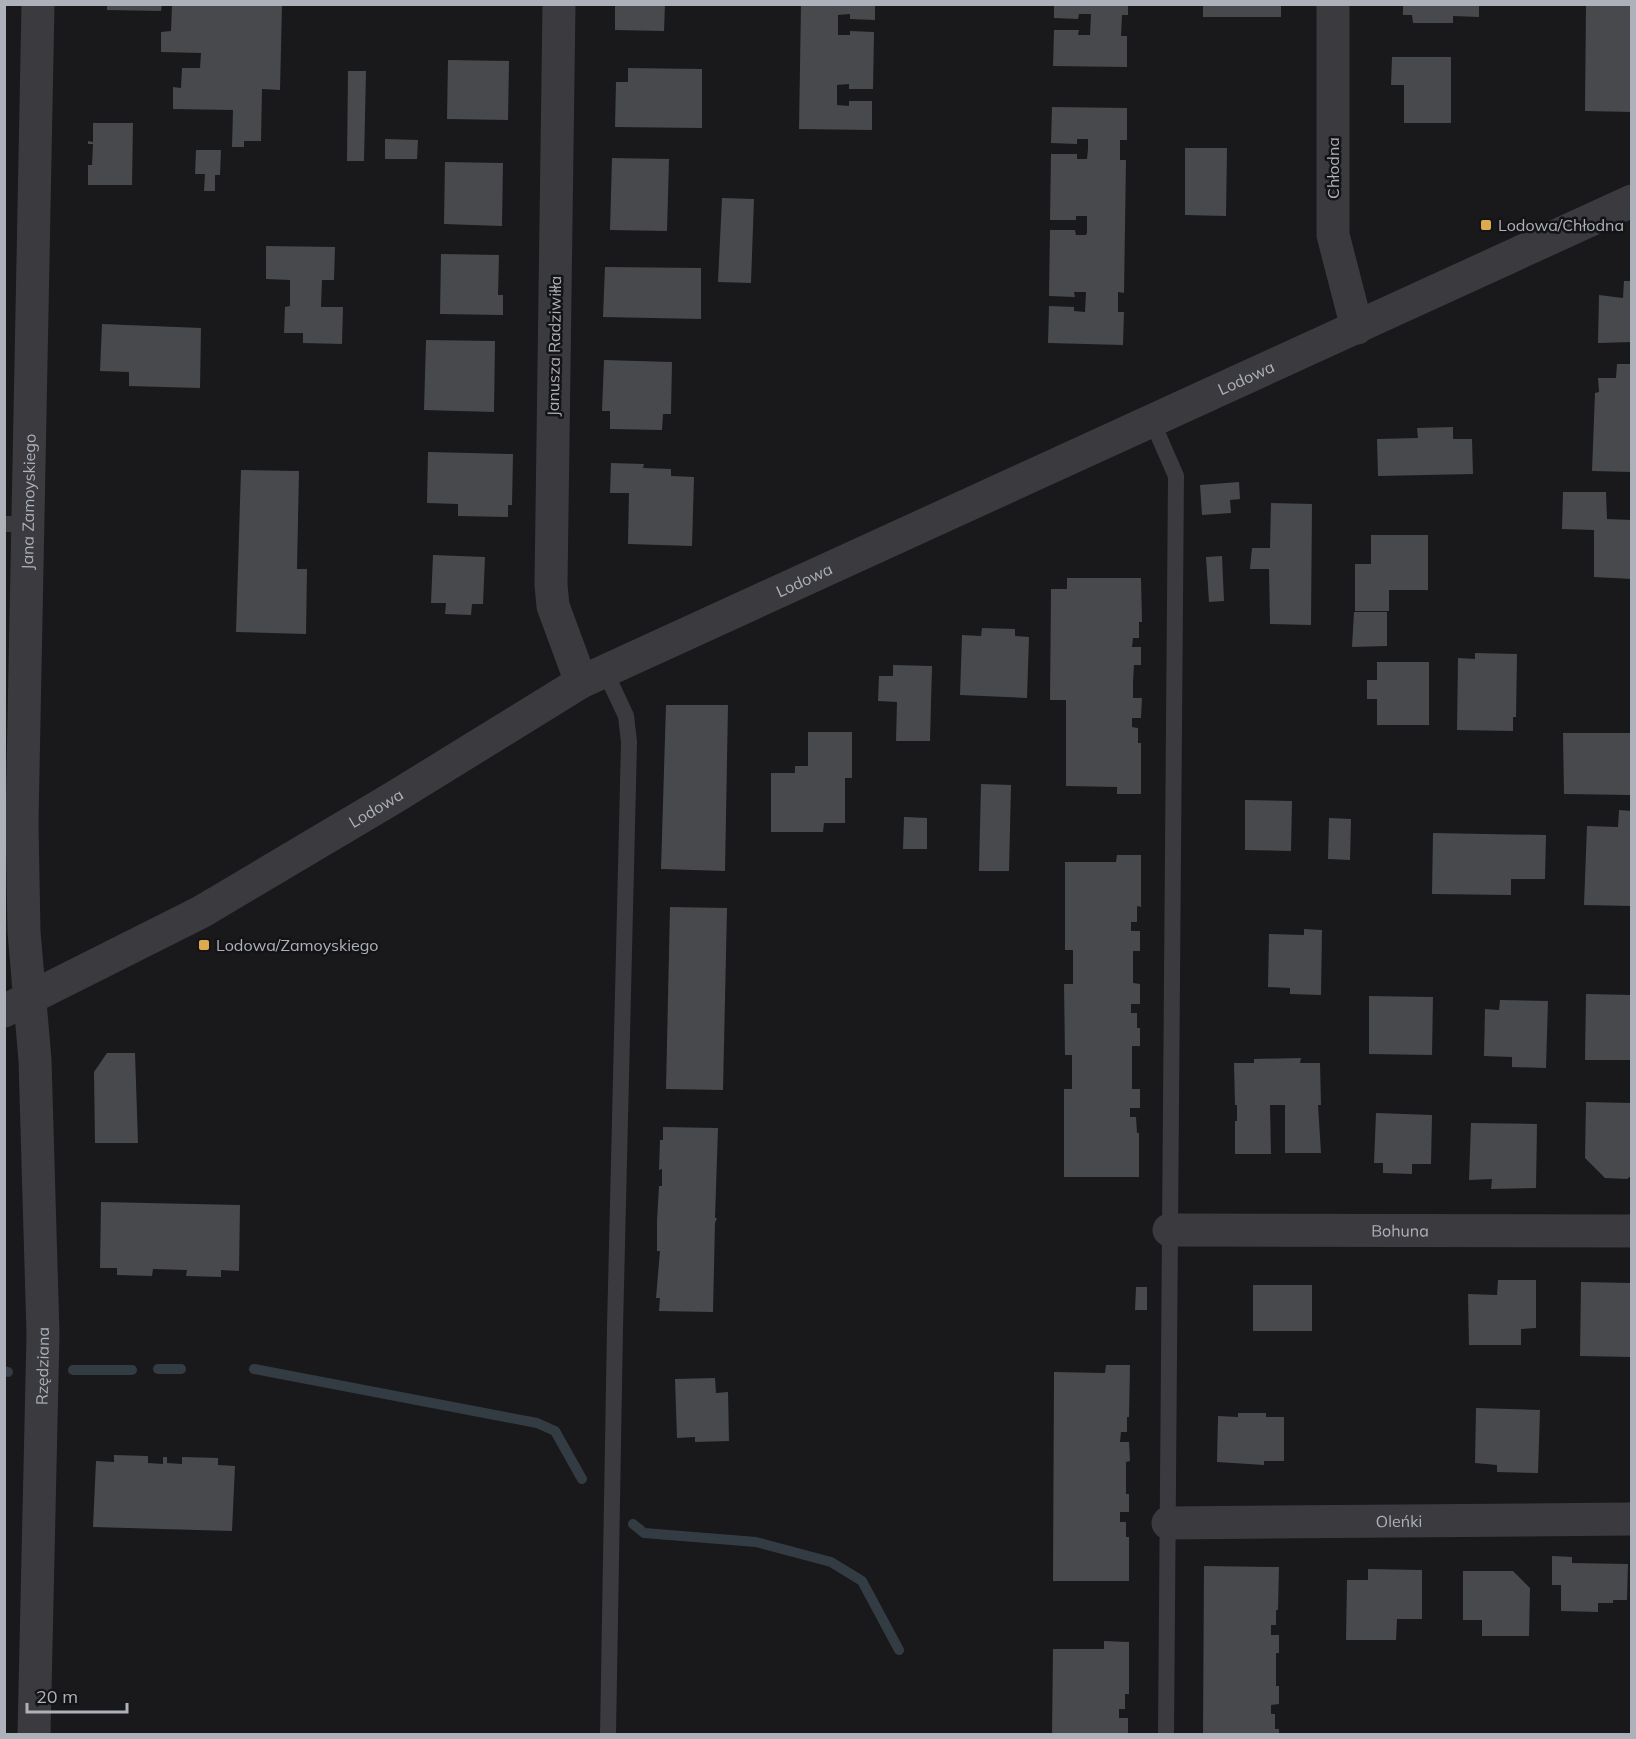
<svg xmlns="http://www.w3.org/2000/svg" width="1636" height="1739" font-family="Mulish,sans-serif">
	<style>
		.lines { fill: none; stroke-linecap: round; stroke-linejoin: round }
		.stream { stroke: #343c43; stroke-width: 10 }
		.building { fill: #48494d }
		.service { stroke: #3b3b3f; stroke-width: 16 }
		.minor { stroke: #3b3b3f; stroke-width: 33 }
		.tertiary { stroke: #3b3b3f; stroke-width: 33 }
		.poi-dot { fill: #ddab4f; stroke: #141416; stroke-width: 2 }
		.labels { text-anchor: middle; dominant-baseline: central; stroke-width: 5; stroke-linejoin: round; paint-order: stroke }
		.street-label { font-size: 16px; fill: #adb1b9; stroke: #141416 }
		.poi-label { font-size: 16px; fill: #adb1b9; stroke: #141416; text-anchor: start }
	</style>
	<rect width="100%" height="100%" fill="#19191b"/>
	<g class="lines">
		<!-- stream -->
		<g class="stream">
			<path d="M158,1369H181"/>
			<path d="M254,1369L537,1423L555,1431L582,1479"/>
			<path d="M73,1370H132"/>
			<path d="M4,1371L8,1372"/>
			<path d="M633,1524L644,1533L756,1542L831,1562L862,1581L899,1650"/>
		</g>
	</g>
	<!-- building -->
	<g class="building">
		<path d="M107,4H162L161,11L107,10Z"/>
		<path d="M172,4L282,6L280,90L262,89L261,141H244V147H232L233,110L173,109V87L181,88L182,68H200L201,53L161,52V32L171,31Z"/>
		<path d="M615,4H665L664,31L615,30Z"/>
		<path d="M801,4H875V20L850,19V14L838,15V35H850V31L874,32L873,89H849V84L837,85V105L849,106V101H872V130L799,129Z"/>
		<path d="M1054,4H1128V15H1122L1121,36H1127V67L1053,66L1054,30H1079L1078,35H1090L1091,14H1079L1078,19L1054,18Z"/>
		<rect x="1203" y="4" width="78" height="13"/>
		<path d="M1403,4H1479V17L1453,16V23H1413L1412,15H1403Z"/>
		<path d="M1586,4H1632V112L1585,111Z"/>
		<path d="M1392,57H1451V123H1404V85H1391Z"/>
		<path d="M448,60L509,61L508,120L447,119Z"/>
		<path d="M628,68L702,69V128L615,127L616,82H628Z"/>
		<path d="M348,71H366L364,161H347Z"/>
		<path d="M1052,107L1127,108V140H1120V160H1126L1124,293L1118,292V312H1124L1123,345L1048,343L1049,306L1074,307V311L1085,312L1086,292H1074L1075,297L1049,296L1050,230H1075L1076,235H1086L1087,233V216H1076V220H1050L1051,154H1077V159H1087L1088,149V139H1077V144L1051,143Z"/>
		<path d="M93,123H133L132,185H88V165H92L93,144H88V141L93,142Z"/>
		<path d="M385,139L418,140L417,159H385Z"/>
		<path d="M1185,148H1227L1226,216L1185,215Z"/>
		<path d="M196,150H221L220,175H215V191H204L205,174H195Z"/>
		<path d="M612,158L669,159L667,231L610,230Z"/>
		<path d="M445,162L503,163L502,226L444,224Z"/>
		<path d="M722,198L754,199L751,283L718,282Z"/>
		<path d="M266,246L335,247L334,280H322L321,307H343L342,344L303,343V333H284L285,307L290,306V280L266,279Z"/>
		<path d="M441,254L499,255L498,295H503V315L440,314Z"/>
		<path d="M605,267L701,268V319L603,317Z"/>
		<path d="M1624,281H1632V342L1598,343L1599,295L1623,298Z"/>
		<path d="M102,324L201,328L200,388L129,386V372L100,371Z"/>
		<path d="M426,340L495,341L494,412L424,410Z"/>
		<path d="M604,360L672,362L671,414H663L662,430L610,429V411H602Z"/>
		<path d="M1617,364H1632V472L1592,471L1595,393L1599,392L1598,378H1616Z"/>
		<path d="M1453,427V439H1472L1473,474L1378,476L1377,439L1418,438L1417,428Z"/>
		<path d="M428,452L513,454L512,505H508V517L458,516V504L427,503Z"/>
		<path d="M611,463L644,464L643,468L671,469V476L694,477L692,546L628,544L629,493H610Z"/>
		<path d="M241,470L299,471L297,569H307L306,634L236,632Z"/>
		<path d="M1239,482L1240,499L1230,500L1231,513L1202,515L1200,485Z"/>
		<path d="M1563,492H1606L1607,519L1632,520V579L1594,577V530L1562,529Z"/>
		<path d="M1271,503L1312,504L1311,625L1270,624L1269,569H1250L1252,548H1270Z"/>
		<path d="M1371,535H1428V590H1389V611H1355V564H1371Z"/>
		<path d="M433,555L485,557L483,604H472L471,615L445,614L446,603H431Z"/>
		<path d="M1222,556L1224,601L1209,602L1206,557Z"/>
		<path d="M1067,578H1141L1142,622H1139V638H1133L1132,647H1141V665H1134L1133,682V698H1142L1141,718H1132V727L1138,728V743H1141V794H1117V787L1066,786V700H1050L1051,589H1067Z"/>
		<path d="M1354,612H1387V646L1352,647Z"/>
		<path d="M982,628L1015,629V636L1029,637L1027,698L960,695L962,635L981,636Z"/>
		<path d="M1475,653L1517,654L1516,717H1513V731L1457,730L1458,658L1475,659Z"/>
		<path d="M1377,662H1429V725H1377V699H1367V680H1377Z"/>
		<path d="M893,665L932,666L930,741H896L897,702L878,701L879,676H893Z"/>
		<path d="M666,705H728L725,871L661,869Z"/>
		<path d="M808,732H852V778H845V823H824L823,832H771V773H795V766H808Z"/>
		<path d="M1563,733H1632V795L1564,794Z"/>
		<path d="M981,784L1011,785L1009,871H979Z"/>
		<path d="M1245,800L1292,801L1291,851L1245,850Z"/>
		<path d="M1619,810L1632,811V906L1584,905L1587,826L1618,827Z"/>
		<path d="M904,817L927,818V849H903Z"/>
		<path d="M1329,818L1351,819L1350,860L1328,859Z"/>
		<path d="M1433,833L1546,835L1545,879H1511V895L1432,894Z"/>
		<path d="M1117,855H1141V907L1137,906V922H1131V931H1140V951H1133V983L1140,984V1004H1131V1013H1137V1028H1140V1046H1132V1089H1140V1108H1130V1117H1136L1137,1133H1139V1177H1064V1089H1072V1055H1065L1064,984H1073V950H1065V862H1116Z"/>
		<path d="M670,907L727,908L723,1090L666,1089Z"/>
		<path d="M1304,929L1322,930L1321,995L1290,994V988L1268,987L1269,934L1304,935Z"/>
		<path d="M1586,994L1632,995V1060H1585Z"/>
		<path d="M1369,996L1433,997L1432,1055L1369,1054Z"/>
		<path d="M1500,1000L1548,1001L1546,1068L1512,1067V1057L1484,1056L1485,1009L1499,1010Z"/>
		<path d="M107,1053H135L138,1143H95L94,1072Z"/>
		<path d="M1301,1058L1300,1063H1320L1321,1105H1318L1321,1153H1285V1105H1270L1271,1154H1235V1121H1237V1105H1235L1234,1063H1254V1059Z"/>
		<path d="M1586,1102L1632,1103V1175L1627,1179L1605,1178L1585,1158Z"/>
		<path d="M1376,1113L1432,1115L1431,1164H1412V1174L1383,1173V1163H1374Z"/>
		<path d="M1471,1123L1537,1124L1536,1188L1491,1189L1492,1179L1469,1180Z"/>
		<path d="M663,1127L718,1128L715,1218H717L715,1223L713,1312L659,1311L660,1298H656L660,1251H657V1221L659,1186H662V1169L659,1170L660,1140H663Z"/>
		<path d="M101,1202L240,1205L239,1271L221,1270V1277L186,1276L187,1270L153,1269L152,1276L117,1275V1268H100Z"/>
		<path d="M1498,1280H1536V1328L1521,1329V1345H1469L1468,1294L1497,1295Z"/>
		<path d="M1581,1282L1632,1283V1357L1580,1356Z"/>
		<rect x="1253" y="1285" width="59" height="46"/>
		<path d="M1136,1287H1147V1310H1135Z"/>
		<path d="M1106,1365H1130L1129,1417H1127V1432H1121L1120,1442H1129L1130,1461L1126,1462V1494H1129V1512H1120V1522H1126V1537H1129V1581H1053L1054,1372L1105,1373Z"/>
		<path d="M715,1378L716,1393L728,1392L729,1441L695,1442V1437L677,1438L675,1379Z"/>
		<path d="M1476,1408L1540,1410L1538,1473L1497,1472V1465L1475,1463Z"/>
		<path d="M1238,1413H1266V1417H1284V1461H1264V1465L1217,1462L1218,1416L1238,1417Z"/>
		<path d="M114,1455L148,1456V1463L163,1464V1457H167V1463L182,1464V1457L218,1458V1465L235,1466L232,1531L93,1527L96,1461L114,1462Z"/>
		<path d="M1552,1556L1572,1557V1563L1628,1564L1627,1600H1613V1603H1598V1612L1561,1611V1585H1552Z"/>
		<path d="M1204,1566L1279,1567L1278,1610H1276V1625H1271V1635H1279V1653H1276V1686H1279V1704L1271,1705V1714H1275V1729H1279V1734H1203Z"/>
		<path d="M1368,1569L1422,1570V1619H1397L1396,1640H1346L1347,1580H1368Z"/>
		<path d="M1463,1571H1513L1530,1588L1529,1636H1482V1620H1463Z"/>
		<path d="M1104,1641L1129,1642V1694H1125V1709H1119V1718H1128V1734H1052L1053,1649H1104Z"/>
	</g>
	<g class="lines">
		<!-- service -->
		<g class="service">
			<path d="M1152,421L1176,476L1166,1734"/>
			<path d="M4,524H28"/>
			<path d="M605,671L626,716L629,742L615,1328L608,1734"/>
		</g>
		<!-- minor -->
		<g class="minor">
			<path d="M559,4L551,585L553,606L581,682"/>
			<path d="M1333,4V235L1357,328"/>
			<path id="s1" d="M1169,1230L1632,1231"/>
			<path id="s2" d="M1168,1523L1632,1519"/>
			<path id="s3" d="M34,1734L43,1334L35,1060L24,932L22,823L38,4"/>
		</g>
		<!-- tertiary -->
		<path class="tertiary" id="s4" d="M4,1011L201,912L393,798L581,682L1632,201"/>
	</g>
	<!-- markers -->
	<g class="poi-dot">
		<rect x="1480" y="219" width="12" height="12" rx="3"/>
		<rect x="198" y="939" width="12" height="12" rx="3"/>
	</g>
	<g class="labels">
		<!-- street labels -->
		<g class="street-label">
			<text transform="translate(1333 168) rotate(-90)">Chłodna</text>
			<text transform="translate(554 346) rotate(-89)">Janusza Radziwiłła</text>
			<text stroke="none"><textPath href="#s4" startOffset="1396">Lodowa</textPath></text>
			<text stroke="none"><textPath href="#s3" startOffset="1233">Jana Zamoyskiego</textPath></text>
			<text stroke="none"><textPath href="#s4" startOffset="910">Lodowa</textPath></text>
			<text stroke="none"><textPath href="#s4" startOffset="424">Lodowa</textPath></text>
			<text stroke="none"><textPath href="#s1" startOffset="231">Bohuna</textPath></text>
			<text stroke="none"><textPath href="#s3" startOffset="368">Rzędziana</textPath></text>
			<text stroke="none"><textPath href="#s2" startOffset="231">Oleńki</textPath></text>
		</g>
		<!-- poi labels -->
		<g class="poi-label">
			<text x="1498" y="225">Lodowa/Chłodna</text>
			<text x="216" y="945">Lodowa/Zamoyskiego</text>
		</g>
	</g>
	<!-- border -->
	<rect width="1636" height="1739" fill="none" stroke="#adb1b9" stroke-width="12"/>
	<!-- scale -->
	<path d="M27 1703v9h100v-9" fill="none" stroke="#adb1b9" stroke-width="3"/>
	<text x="36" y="1703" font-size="18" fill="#adb1b9" stroke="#141416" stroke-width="4.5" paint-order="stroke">20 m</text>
</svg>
